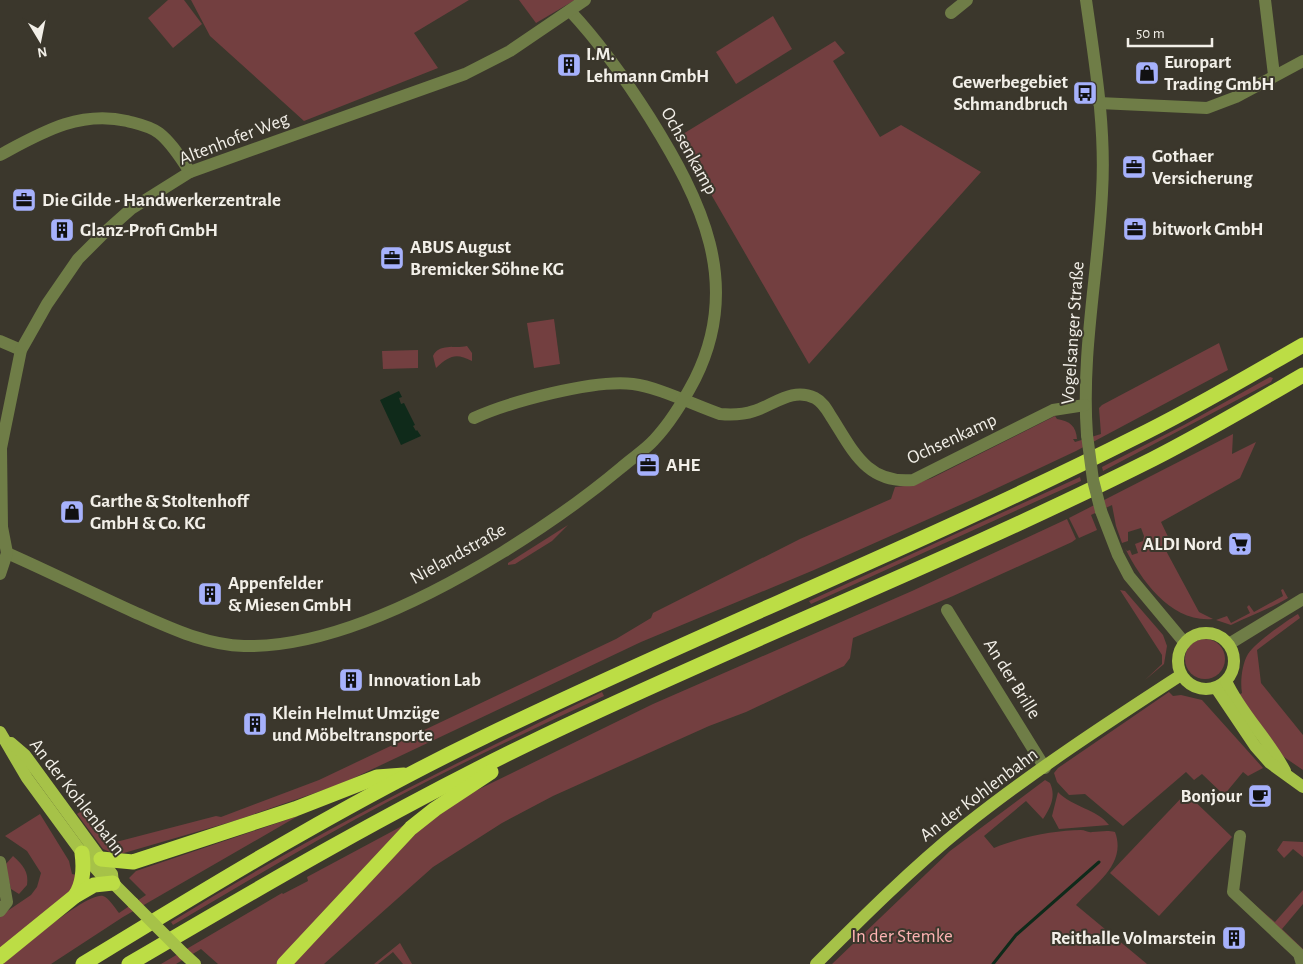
<svg xmlns="http://www.w3.org/2000/svg" width="1303" height="964" font-family="'Alegreya Sans',sans-serif">
	<style>
		.green { fill: #733f40 }
		.water { fill: #0f2a1a }
		.lines { fill: none; stroke-linecap: round; stroke-linejoin: round }
		.stream { stroke: #0f2a1a; stroke-width: 3 }
		.minor { stroke: #6f7d47; stroke-width: 12 }
		.major { stroke: #a6c248; stroke-width: 12 }
		.highway { stroke: #bcdd45; stroke-width: 15 }
		.minor-bridge { stroke: #6f7d47; stroke-width: 12 }
		.major-bridge { stroke: #a6c248; stroke-width: 12 }
		.labels { text-anchor: middle; dominant-baseline: central; stroke-width: 4; stroke-linejoin: round; paint-order: stroke }
		.poi-label { font-size: 19px; font-weight: bold; fill: #f2efe8; stroke: #3b372c; text-anchor: start }
		.street-label { font-size: 19px; fill: #f2efe8; stroke: #3b372c }
		.park-label { font-size: 19px; fill: #feb3b3; stroke: #3b372c }
	</style>
	<rect width="100%" height="100%" fill="#3b372c"/>
	<!-- green -->
	<g class="green">
		<path d="M168,0H184L202,24L173,48L148,18Z"/>
		<path d="M191,0H469L414,33L438,68L304,121L210,36Z"/>
		<path d="M519,0H575L536,23Z"/>
		<path d="M773,16L792,49L736,84L716,52Z"/>
		<path d="M835,41L845,53L833,61L880,137L901,125L981,172L809,364L678,137Z"/>
		<path d="M554,319L560,364L534,368L527,323Z"/>
		<path d="M1219,343L1228,370L1076,451L978,497L814,570L641,642L341,784L234,821L117,855L103,849L77,814L83,810L88,817L92,814L116,842L216,816L221,817L319,780L616,639L651,618L653,613L800,539L891,499L895,487L913,485L932,478L1055,416L1057,419C1070,421 1076,426 1077,439H1073L1075,442L1101,434L1099,408L1102,405Z"/>
		<path d="M467,346L472,353V361C456,353 450,355 436,368L433,356C439,343 454,349 467,346Z"/>
		<path d="M418,350V368L383,369L382,351Z"/>
		<path d="M1270,377L1273,378L1271,382L1103,471L1102,467L1184,425Z"/>
		<path d="M1233,434L1232,454L1256,442L1240,478L1161,522L1171,543L1164,547L1199,612L1213,619C1172,623 1142,582 1125,548L1127,551L1130,550L1132,555L1138,553L1135,544L1143,541L1144,536L1141,528L1128,532V541L1122,543L1116,526L1112,505L1091,515L1097,530L1079,538L1069,518Z"/>
		<path d="M1080,477L1081,481L811,604L809,601Z"/>
		<path d="M1067,519L1076,539L1072,542L953,596L853,638L850,658L844,666L746,712L709,726L553,796L502,823L433,867L324,964H291L425,824L471,793L653,704L912,591Z"/>
		<path d="M568,525L552,541L515,564L508,565V563Z"/>
		<path d="M1283,589L1288,598C1270,609 1251,615 1231,625L1216,620L1227,616L1231,623L1250,613L1247,607L1249,605L1254,612L1283,596L1281,590Z"/>
		<path d="M1120,590L1125,591L1163,635L1167,646L1164,664L1145,680L1162,664V655Z"/>
		<path d="M1298,614L1300,618L1257,650L1261,683L1303,735V770L1284,757L1267,739L1237,696L1242,693C1240,682 1242,664 1248,654C1255,643 1286,621 1298,614Z"/>
		<circle cx="1205" cy="659" r="20"/>
		<path d="M602,692L604,696C508,740 412,787 320,839C271,867 222,896 173,925L171,922C309,836 455,763 602,692Z"/>
		<path d="M1169,692L1173,696L1181,695L1202,700L1263,768L1248,776L1243,772L1224,795L1202,774L1194,780L1186,772L1123,826L1085,794L1069,795L1057,782L1054,773L1058,768Z"/>
		<path d="M1045,780L1050,783C1056,796 1051,807 1043,819L1026,801L984,836L994,848C1017,838 1055,830 1081,830C1085,830 1088,833 1092,832C1100,832 1106,830 1115,832C1127,864 1095,884 1076,905L1147,964H832L950,851Z"/>
		<path d="M1058,792C1072,807 1097,809 1109,825L1059,829L1052,816Z"/>
		<path d="M1186,793L1232,837L1159,916L1110,873Z"/>
		<path d="M40,814L69,861L72,874L77,875L73,890L0,950V916L31,895L37,887L41,873L27,851L5,836Z"/>
		<path d="M298,816L123,917L51,964H3C18,952 86,892 103,896C109,898 115,908 119,913L146,895L129,878L136,871Z"/>
		<path d="M404,825L276,964H218L201,949L176,964H161L282,893L283,894L308,881L307,877Z"/>
		<path d="M1283,841L1303,842V857L1293,849L1284,858L1277,850Z"/>
		<path d="M13,856C23,865 29,872 27,885L19,894L11,889L5,865Z"/>
		<path d="M1303,890V904L1282,929L1303,949V957L1242,894L1275,922Z"/>
		<path d="M400,943L412,964H403L393,952L378,964H374Z"/>
	</g>
	<!-- water -->
	<path class="water" d="M399,391L402,397L399,398L401,404L404,403L415,425L413,426L416,431L417,430L421,436L401,445L380,400Z"/>
	<g class="lines">
		<!-- stream -->
		<path class="stream" d="M993,964L1016,935L1099,862"/>
		<!-- minor -->
		<g class="minor">
			<path d="M1086,0C1095,64 1106,128 1102,193C1098,274 1081,354 1087,435"/>
			<path d="M1265,0L1274,75"/>
			<path d="M951,13L967,0"/>
			<path d="M1099,103L1207,108L1236,97L1303,61"/>
			<path d="M0,155C41,133 79,110 127,121C138,124 150,126 159,133C172,143 181,159 190,172"/>
			<path d="M0,341L21,350"/>
			<path d="M474,418C509,402 594,379 633,384C658,387 694,405 720,414C731,415 742,415 754,411C774,405 792,387 815,398C823,402 827,410 832,418C853,451 867,484 913,480L1053,410L1085,405"/>
			<path d="M1101,511L1118,555L1129,576L1184,642"/>
			<path d="M7,553C50,572 92,593 134,612C169,627 204,645 244,646C329,648 431,596 503,552C545,526 584,499 622,467C632,458 645,450 654,440C671,422 684,400 695,379C743,283 701,200 650,118C626,80 601,44 570,11"/>
			<path d="M0,574L7,553L2,527L1,448L21,350L47,304L78,259L104,233L131,209L190,172L465,74L510,51L585,0"/>
			<path d="M947,610L1045,768"/>
			<path d="M1229,644L1303,599"/>
			<path d="M1240,836L1233,892L1299,954L1302,964"/>
			<path d="M0,862L7,902L0,911"/>
		</g>
		<!-- major -->
		<g class="major">
			<circle cx="1206" cy="661" r="28"/>
			<path d="M1226,681C1241,714 1268,738 1285,771"/>
			<path d="M1216,688L1255,746L1270,763L1303,787"/>
			<path d="M0,732L27,778L82,853L104,878L113,883L133,903"/>
			<path d="M11,743L25,755L112,874L113,883"/>
			<path d="M184,954L195,964"/>
			<path d="M816,964C863,917 911,869 963,827C1032,772 1107,723 1181,675"/>
		</g>
		<!-- highway -->
		<g class="highway">
			<path d="M101,859L133,862L295,809L377,777L404,775"/>
			<path d="M75,896C84,883 84,868 82,853"/>
			<path d="M0,957L75,896L94,885L113,883"/>
			<path d="M83,964C214,884 345,804 484,737C699,633 921,545 1134,438C1192,410 1247,377 1303,345"/>
			<path d="M129,964C262,886 395,808 534,741C738,643 950,561 1153,459C1204,433 1253,404 1303,375"/>
			<path d="M284,964L411,828L435,809L491,772"/>
		</g>
		<!-- minor-bridge -->
		<path class="minor-bridge" d="M1087,435L1093,480L1101,511"/>
		<!-- major-bridge -->
		<path class="major-bridge" d="M133,903L184,954"/>
	</g>
	<!-- icons -->
	<defs>
		<symbol id="building-square" viewBox="-11 -11 22 22"><rect x="-9" y="-9" width="18" height="18" rx="4" fill="#a6b1fc" stroke="#3b372c"/><path d="M-4-6H4V6H1V3H-1V6H-4ZM-2.5-4.3h1.7v1.8h-1.7ZM.8-4.3h1.7v1.8H.8ZM-2.5-1h1.7V.8h-1.7ZM.8-1h1.7V.8H.8Z" fill="#111"/></symbol>
		<symbol id="shop-square" viewBox="-11 -11 22 22"><rect x="-9" y="-9" width="18" height="18" rx="4" fill="#a6b1fc" stroke="#3b372c"/><path d="M-5-2.5h2.3a2.7 3.5 0 0 1 5.4 0H5L5.5 6h-11ZM-1.5-2.5h3a1.5 2.3 0 0 0-3 0Z" fill="#111"/></symbol>
		<symbol id="bus-square" viewBox="-11 -11 22 22"><rect x="-9" y="-9" width="18" height="18" rx="4" fill="#a6b1fc" stroke="#3b372c"/><path d="M-5-6H5V4H4V6H2V4H-2V6H-4V4H-5ZM-3.5-4V0h7V-4ZM-3.5 1.2v1.5H-2V1.2ZM2 1.2v1.5H3.5V1.2Z" fill="#111"/></symbol>
		<symbol id="office-square" viewBox="-11 -11 22 22"><rect x="-9" y="-9" width="18" height="18" rx="4" fill="#a6b1fc" stroke="#3b372c"/><path d="M-6-3h4V-5.5h4V-3h4V5H-6ZM-1-4.5V-3h2v-1.5ZM-6 0V1H6V0Z" fill="#111"/></symbol>
		<symbol id="supermarket-square" viewBox="-11 -11 22 22"><rect x="-9" y="-9" width="18" height="18" rx="4" fill="#a6b1fc" stroke="#3b372c"/><path d="M-6-5.5h2.5l.6 2H6L4.5 2H-2.5L-4.4-4H-6ZM-1.5 3.2a1.3 1.3 0 1 0 .1 0ZM3 3.2a1.3 1.3 0 1 0 .1 0Z" fill="#111"/></symbol>
		<symbol id="cafe-square" viewBox="-11 -11 22 22"><rect x="-9" y="-9" width="18" height="18" rx="4" fill="#a6b1fc" stroke="#3b372c"/><path d="M-5.5-4.5H6V0H3Q3 3.5 0 3.5H-2.5Q-5.5 3.5-5.5 0ZM3-3.2v2h1.7v-2ZM-6 4.5H4V6H-6Z" fill="#111"/></symbol>
	</defs>
	<g fill-rule="evenodd">
		<use href="#building-square" x="555" y="51" width="28" height="28"/>
		<use href="#shop-square" x="1133" y="59" width="28" height="28"/>
		<use href="#bus-square" x="1071" y="79" width="28" height="28"/>
		<use href="#office-square" x="1120" y="153" width="28" height="28"/>
		<use href="#office-square" x="10" y="186" width="28" height="28"/>
		<use href="#office-square" x="1121" y="215" width="28" height="28"/>
		<use href="#building-square" x="48" y="216" width="28" height="28"/>
		<use href="#office-square" x="378" y="244" width="28" height="28"/>
		<use href="#office-square" x="634" y="451" width="28" height="28"/>
		<use href="#shop-square" x="58" y="498" width="28" height="28"/>
		<use href="#supermarket-square" x="1226" y="530" width="28" height="28"/>
		<use href="#building-square" x="196" y="580" width="28" height="28"/>
		<use href="#building-square" x="337" y="666" width="28" height="28"/>
		<use href="#building-square" x="241" y="710" width="28" height="28"/>
		<use href="#cafe-square" x="1246" y="782" width="28" height="28"/>
		<use href="#building-square" x="1220" y="924" width="28" height="28"/>
	</g>
	<g class="labels">
		<!-- poi labels -->
		<g class="poi-label">
			<text x="586" y="54">I.M.<tspan x="586" dy="22">Lehmann GmbH</tspan></text>
			<text x="1164" y="62">Europart<tspan x="1164" dy="22">Trading GmbH</tspan></text>
			<text x="1068" y="82" text-anchor="end">Gewerbegebiet<tspan x="1068" dy="22">Schmandbruch</tspan></text>
			<text x="1152" y="156">Gothaer<tspan x="1152" dy="22">Versicherung</tspan></text>
			<text x="42" y="200">Die Gilde - Handwerkerzentrale</text>
			<text x="1152" y="229">bitwork GmbH</text>
			<text x="80" y="230">Glanz-Profi GmbH</text>
			<text x="410" y="247">ABUS August<tspan x="410" dy="22">Bremicker Söhne KG</tspan></text>
			<text x="666" y="465">AHE</text>
			<text x="90" y="501">Garthe &amp; Stoltenhoff<tspan x="90" dy="22">GmbH &amp; Co. KG</tspan></text>
			<text x="1222" y="544" text-anchor="end">ALDI Nord</text>
			<text x="228" y="583">Appenfelder<tspan x="228" dy="22">&amp; Miesen GmbH</tspan></text>
			<text x="368" y="680">Innovation Lab</text>
			<text x="272" y="713">Klein Helmut Umzüge<tspan x="272" dy="22">und Möbeltransporte</tspan></text>
			<text x="1242" y="796" text-anchor="end">Bonjour</text>
			<text x="1216" y="938" text-anchor="end">Reithalle Volmarstein</text>
		</g>
		<!-- street labels -->
		<g class="street-label">
			<text transform="translate(234 139) rotate(-21)">Altenhofer Weg</text>
			<text transform="translate(689 151) rotate(61)">Ochsenkamp</text>
			<text transform="translate(1073 333) rotate(-86)">Vogelsanger Straße</text>
			<text transform="translate(952 439) rotate(-25)">Ochsenkamp</text>
			<text transform="translate(458 554) rotate(-29)">Nielandstraße</text>
			<text transform="translate(1012 679) rotate(58)">An der Brille</text>
			<text transform="translate(979 795) rotate(-37)">An der Kohlenbahn</text>
			<text transform="translate(77 797) rotate(52)">An der Kohlenbahn</text>
		</g>
		<!-- park labels -->
		<g class="park-label">
			<text x="902" y="936">In der Stemke</text>
		</g>
	</g>
	<!-- north arrow -->
	<g transform="translate(40 40) rotate(170)" stroke="#3b372c" stroke-width="4" paint-order="stroke">
	<path d="M0-4L9 19L0 12L-9 19Z" fill="#f2efe8"/>
	<text y="-8" font-size="14" font-weight="bold" text-anchor="middle" fill="#f2efe8">N</text>
	</g>
	<!-- scale -->
	<path d="M1128 38v8h84v-8" fill="none" stroke="#f2efe8" stroke-width="2.5"/>
	<text x="1136" y="38" font-size="15" fill="#f2efe8" stroke="#3b372c" stroke-width="4" paint-order="stroke">50 m</text>
</svg>
